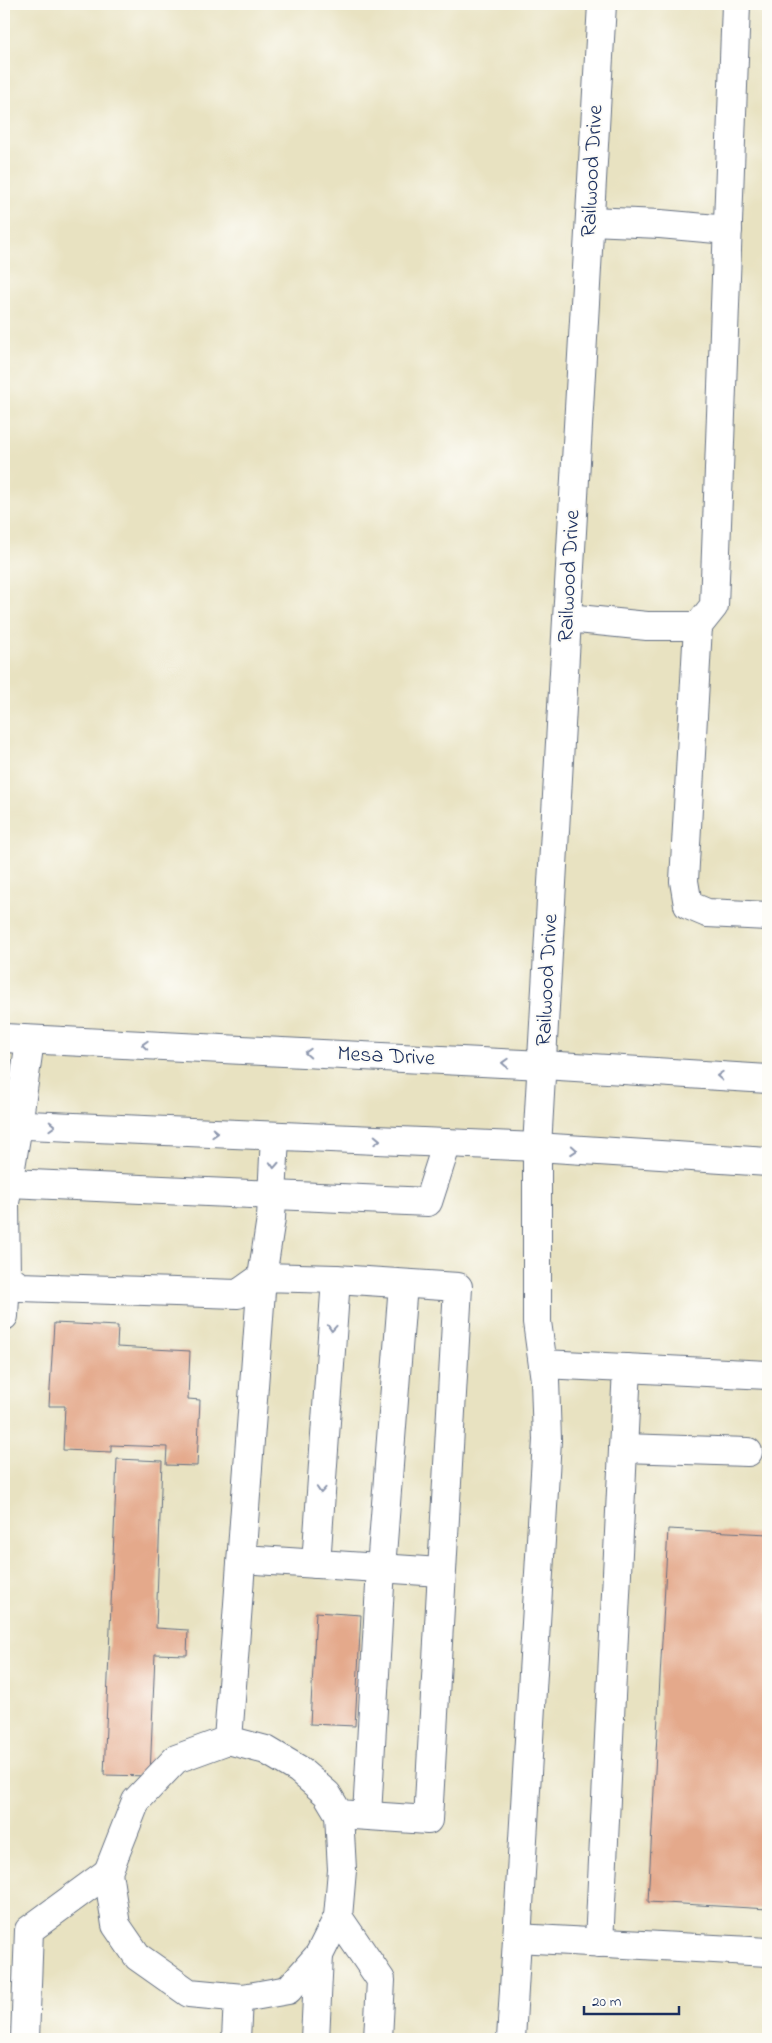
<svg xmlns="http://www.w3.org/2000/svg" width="772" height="2043" font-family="'Indie Flower',sans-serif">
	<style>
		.building { fill: #e4a98b }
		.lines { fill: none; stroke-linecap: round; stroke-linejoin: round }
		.minor-casing { stroke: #636e81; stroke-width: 30 }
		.major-casing { stroke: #636e81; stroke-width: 30 }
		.minor { stroke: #fff; stroke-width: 28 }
		.major { stroke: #fff; stroke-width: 28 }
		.oneway { stroke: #8d97ae }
		.labels { text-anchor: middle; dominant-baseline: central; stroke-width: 4; stroke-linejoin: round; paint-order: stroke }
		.street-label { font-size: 22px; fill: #1b2f5e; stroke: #fdfcf7 }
	</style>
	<rect width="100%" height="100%" fill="#fdfcf7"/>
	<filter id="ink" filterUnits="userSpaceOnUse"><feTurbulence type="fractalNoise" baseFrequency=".02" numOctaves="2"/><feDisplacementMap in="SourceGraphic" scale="10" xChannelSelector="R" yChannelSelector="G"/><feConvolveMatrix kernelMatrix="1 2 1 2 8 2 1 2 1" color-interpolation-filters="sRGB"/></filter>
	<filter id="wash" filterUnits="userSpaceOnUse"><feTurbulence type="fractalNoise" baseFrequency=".0096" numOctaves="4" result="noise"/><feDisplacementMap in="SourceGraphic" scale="20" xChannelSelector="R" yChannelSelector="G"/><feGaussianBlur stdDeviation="1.12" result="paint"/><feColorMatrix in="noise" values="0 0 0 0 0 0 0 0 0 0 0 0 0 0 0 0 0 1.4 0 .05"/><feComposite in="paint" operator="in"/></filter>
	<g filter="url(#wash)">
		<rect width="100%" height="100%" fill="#e8e2c1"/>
		<g id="blocks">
			<!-- building -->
			<g class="building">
				<path d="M54,1323L118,1326L117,1347L190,1351L188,1399L200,1400L197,1466L166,1465L167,1447L111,1445V1452L63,1450L65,1406H49Z"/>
				<path d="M117,1459L162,1461L156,1628L188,1630L187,1655L155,1654L150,1776L104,1775Z"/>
				<path d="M668,1529L768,1534V1909L648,1902Z"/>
				<path d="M316,1612L361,1615L355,1726L310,1724Z"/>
			</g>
		</g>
	</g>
	<g filter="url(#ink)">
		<use href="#blocks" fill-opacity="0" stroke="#636e81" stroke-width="1"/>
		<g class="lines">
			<defs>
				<g id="minor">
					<path d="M590,221L660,224L728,230"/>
					<path d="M568,618L647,626H698L714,606L736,4"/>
					<path d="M698,626L684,881L688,905L707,913L768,916"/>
					<path d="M18,1125L5,1203L6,1277L20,1287L238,1294L262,1277L271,1218L275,1136"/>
					<path d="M9,1183L428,1202L447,1143"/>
					<path d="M262,1277L336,1279L458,1287L428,1820L339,1814L327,1794L298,1769L266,1750L228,1740Z"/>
					<path d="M4,1316L6,1277"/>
					<path d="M543,1364L768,1375"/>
					<path d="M623,1448L748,1452"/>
					<path d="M242,1559L440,1572"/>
					<path d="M316,1564L336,1279"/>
					<path d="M228,1740L176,1759L136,1801L108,1872L116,1925L138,1957L189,1993L243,1998L288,1990L319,1955L338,1917L342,1870L339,1814"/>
					<path d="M367,1815L381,1568L403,1284"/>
					<path d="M338,1917L381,1980L378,2039"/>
					<path d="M517,1938L768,1952"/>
					<path d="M599,1943L627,1368"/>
					<path d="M25,2039L29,1930L108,1872"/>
					<path d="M236,2039L238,1998"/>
					<path d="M315,2039L319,1955"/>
					<path d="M511,2039L547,1440L545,1380L537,1322V1147L602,4"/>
				</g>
				<g id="major">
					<path d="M4,1038L543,1065L768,1079"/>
					<path d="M4,1124L537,1147L768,1162"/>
					<path d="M18,1125L30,1040"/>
				</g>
			</defs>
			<!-- minor casing -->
			<use href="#minor" class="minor-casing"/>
			<!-- major casing -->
			<use href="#major" class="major-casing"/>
			<!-- minor -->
			<use href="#minor" class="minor"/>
			<!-- major -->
			<use href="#major" class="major"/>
		</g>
		<!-- one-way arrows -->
		<defs><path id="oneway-chevron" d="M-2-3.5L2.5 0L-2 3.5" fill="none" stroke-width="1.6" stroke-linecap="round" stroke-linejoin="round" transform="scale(1.25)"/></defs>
		<g class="oneway">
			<use href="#oneway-chevron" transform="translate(145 1045) rotate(-177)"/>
			<use href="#oneway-chevron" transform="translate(308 1053) rotate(-177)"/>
			<use href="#oneway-chevron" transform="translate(505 1063) rotate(-177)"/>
			<use href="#oneway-chevron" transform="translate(720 1076) rotate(-177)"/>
			<use href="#oneway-chevron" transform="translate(52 1126) rotate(2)"/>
			<use href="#oneway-chevron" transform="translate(215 1133) rotate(2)"/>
			<use href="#oneway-chevron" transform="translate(377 1140) rotate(2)"/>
			<use href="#oneway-chevron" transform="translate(574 1150) rotate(4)"/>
			<use href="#oneway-chevron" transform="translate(274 1165) rotate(93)"/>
			<use href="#oneway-chevron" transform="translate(332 1328) rotate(94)"/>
			<use href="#oneway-chevron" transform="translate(321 1490) rotate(94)"/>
		</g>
	</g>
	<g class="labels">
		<!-- street labels -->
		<g class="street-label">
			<text transform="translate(593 171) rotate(-87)">Railwood Drive</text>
			<text transform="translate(570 576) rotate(-87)">Railwood Drive</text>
			<text transform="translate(548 980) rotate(-87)">Railwood Drive</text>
			<text transform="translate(386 1057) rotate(3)">Mesa Drive</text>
		</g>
	</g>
	<!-- margin -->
	<rect width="772" height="2043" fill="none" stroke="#fdfcf7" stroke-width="20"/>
	<!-- scale -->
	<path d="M584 2006v8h95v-8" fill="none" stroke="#1b2f5e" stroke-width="2.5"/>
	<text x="592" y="2006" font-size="15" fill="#1b2f5e" stroke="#fdfcf7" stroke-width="4" paint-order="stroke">20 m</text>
</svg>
